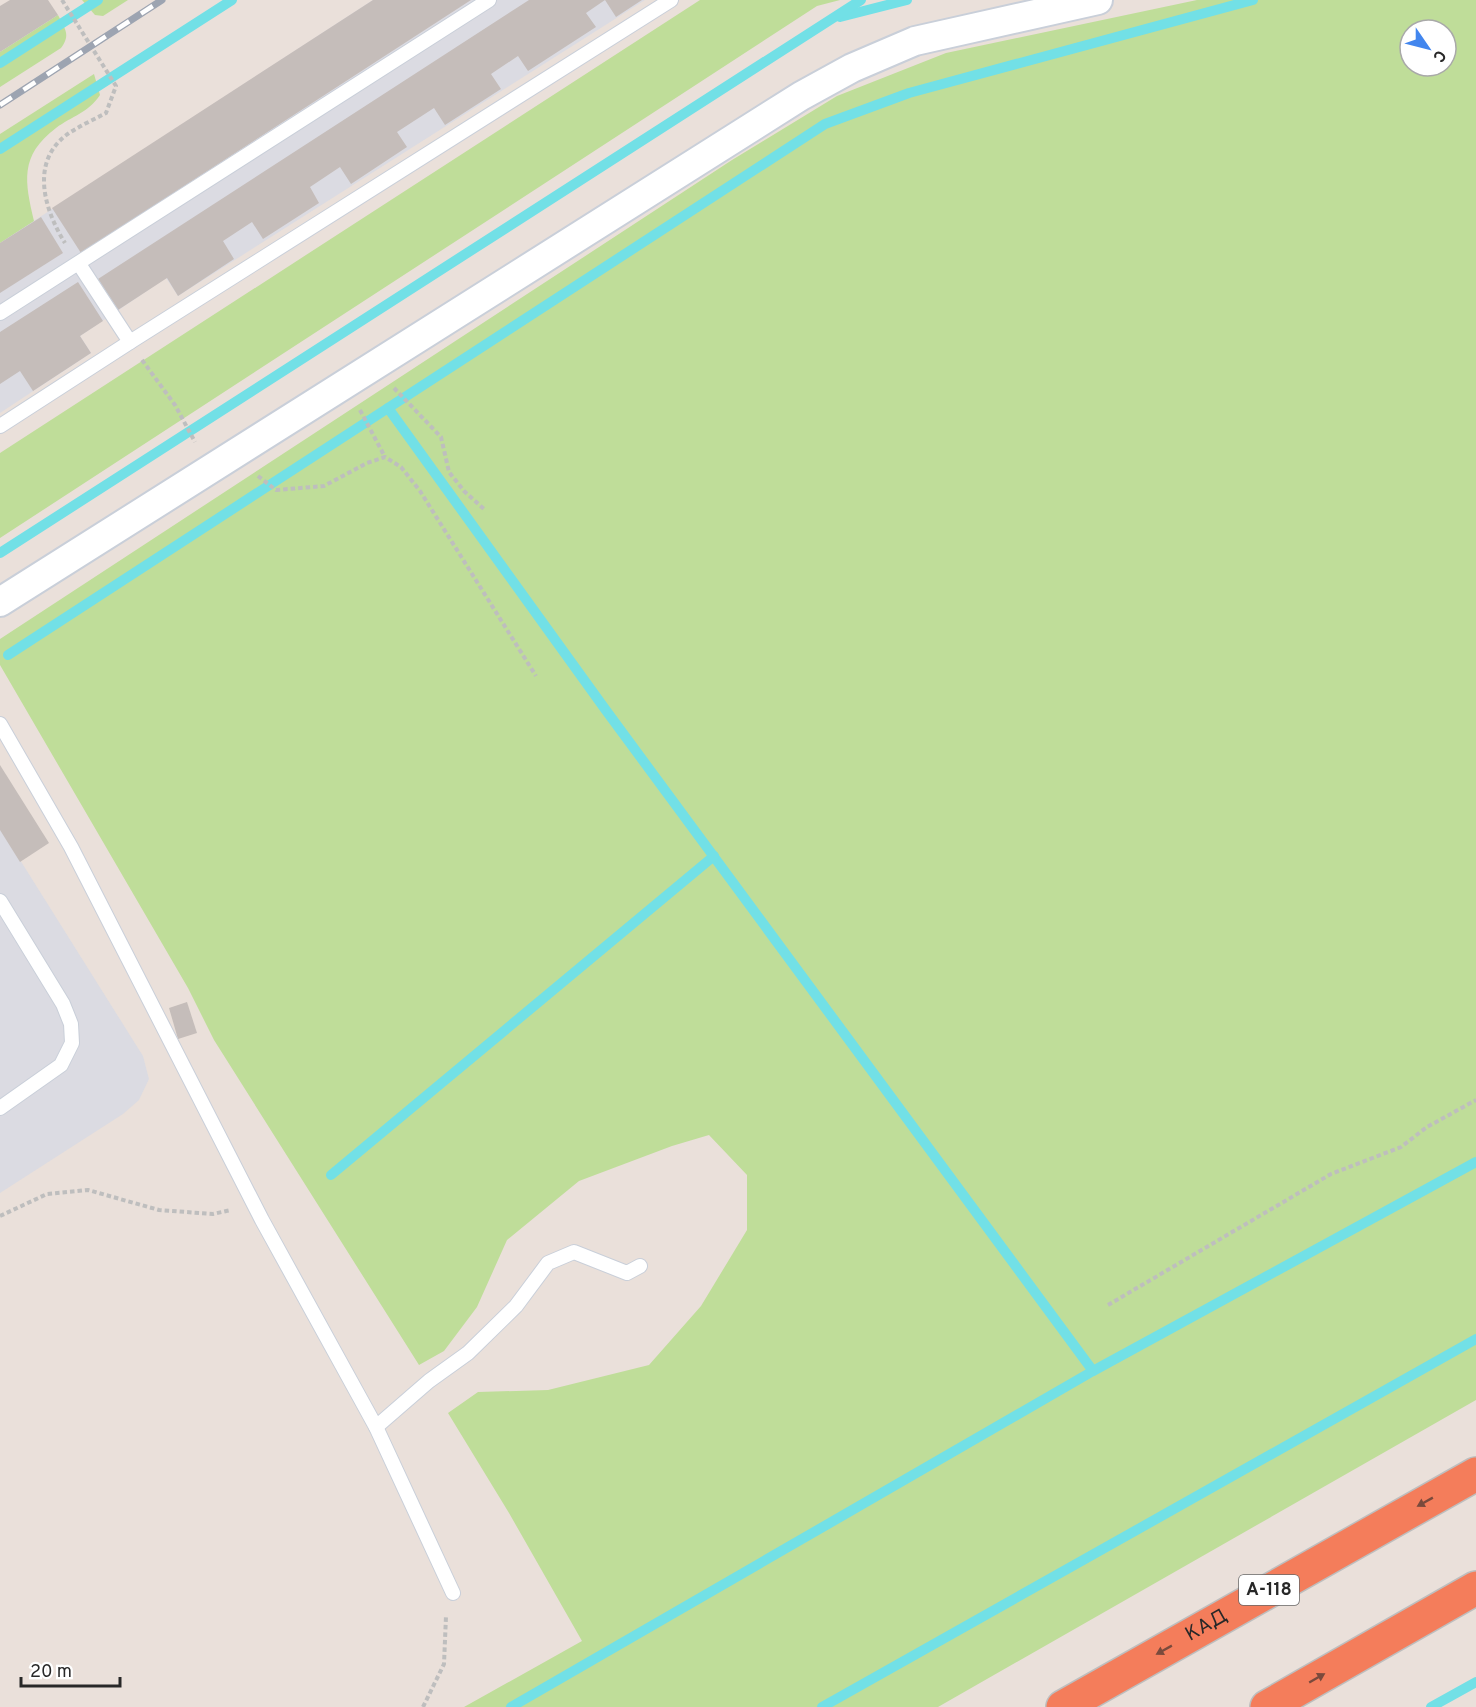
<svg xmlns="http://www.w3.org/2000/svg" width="1476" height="1707" font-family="Overpass,sans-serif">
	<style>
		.industrial { fill: #dbdbe2 }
		.green { fill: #bfdd99; fill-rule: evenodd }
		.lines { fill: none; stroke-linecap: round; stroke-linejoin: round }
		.stream { stroke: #72e0e6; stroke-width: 10 }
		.building { fill: #c5bdba }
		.lane-casing { stroke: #c9cfd9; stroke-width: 16 }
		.street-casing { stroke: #c9cfd9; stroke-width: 32 }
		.highway-casing { stroke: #bebebe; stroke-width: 36 }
		.path { stroke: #bebebe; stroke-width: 4; stroke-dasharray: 4.5 3; stroke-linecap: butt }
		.lane { stroke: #fff; stroke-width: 14 }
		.street { stroke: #fff; stroke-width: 28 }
		.highway { stroke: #f47d5b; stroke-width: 33 }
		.rail-casing { stroke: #9da4b1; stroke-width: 7 }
		.rail { stroke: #fff; stroke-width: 4.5; stroke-dasharray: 14; stroke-linecap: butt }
		.oneway { fill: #7a4a3c }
		.labels { text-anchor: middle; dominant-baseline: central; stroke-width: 4.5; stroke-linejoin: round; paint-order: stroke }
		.shield { fill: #fff; stroke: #686868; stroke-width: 1.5 }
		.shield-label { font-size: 18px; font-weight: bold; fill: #282828 }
		.street-label { font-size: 20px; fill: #282828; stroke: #fff }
	</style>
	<rect width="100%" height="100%" fill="#eae0da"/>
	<!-- industrial -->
	<g class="industrial">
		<path d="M373,0H645L178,296L166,278L80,336L91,353L0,413V243Z"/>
		<path d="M0,828L143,1056L149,1079L139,1100L123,1114L0,1193Z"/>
	</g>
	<!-- green -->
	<g class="green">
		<path d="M82,0H128L103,16L95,15Z"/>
		<path d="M700,0H840L817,6L0,538V453Z"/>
		<path d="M1197,0H1476V1400L938,1707H464L582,1641L509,1513L448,1413L478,1392L548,1390L649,1365L701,1306L747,1230V1175L709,1135L672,1146L579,1181L507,1240L477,1307L444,1351L419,1365L214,1040L188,988L0,665V639L732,160L837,96L946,53ZM1410,30H1446V66H1410Z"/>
		<path d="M58,15C65,29 71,35 61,48L0,87V52Z"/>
		<path d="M94,74L100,95C88,113 72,116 56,128C19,156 25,182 34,221L0,243V134Z"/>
	</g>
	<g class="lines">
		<!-- stream -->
		<g class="stream">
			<path d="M840,17L907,0"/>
			<path d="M0,63L98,0"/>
			<path d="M0,149L232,0"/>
			<path d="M388,408L605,709L1093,1371"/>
			<path d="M0,553L861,0"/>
			<path d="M8,655L825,124L909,93L1253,0"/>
			<path d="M331,1175L714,856"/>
			<path d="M511,1707L1093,1371L1476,1162"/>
			<path d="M822,1707L1476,1339"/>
			<path d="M1431,1707L1476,1682"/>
		</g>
	</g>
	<!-- building -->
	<g class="building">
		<path d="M10,0H48L58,15L0,52V6Z"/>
		<path d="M373,0H471L81,253L52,208Z"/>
		<path d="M529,0H642L616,17L605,0L586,13L596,27L528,71L518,56L491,74L501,89L445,125L434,108L397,132L407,147L351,184L340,167L310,187L319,203L263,239L252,222L223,241L234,259L178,296L167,278L118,310L98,279Z"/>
		<path d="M41,217L63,253L0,293V243Z"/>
		<path d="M78,282L103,321L80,336L91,353L33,391L20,371L0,384V332Z"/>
		<path d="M0,765L49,843L20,862L0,830Z"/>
		<path d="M187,1002L197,1033L178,1039L169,1008Z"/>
	</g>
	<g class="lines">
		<defs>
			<g id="lane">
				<path d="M79,264L130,342L671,0"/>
				<path d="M0,313L489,0"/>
				<path d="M0,426L130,342"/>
				<path d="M0,724L71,847L262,1220L376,1427L453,1593"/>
				<path d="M0,901L63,1004L71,1024L72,1043L61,1065L0,1108"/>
				<path d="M376,1427L429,1381L468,1353L516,1306L548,1263L574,1252L627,1273L640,1266"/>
			</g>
			<path id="street" d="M0,602L801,96L852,68L915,41L1098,0"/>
			<g id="highway">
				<path id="s1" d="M1063,1707L1476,1474"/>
				<path d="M1267,1707L1476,1588"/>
			</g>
		</defs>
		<!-- lane casing -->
		<use href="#lane" class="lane-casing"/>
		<!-- street casing -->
		<use href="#street" class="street-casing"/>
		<!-- highway casing -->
		<use href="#highway" class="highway-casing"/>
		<!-- path -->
		<g class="path">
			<path d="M62,0L116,86L106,113C93,120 77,127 65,136C30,164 45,211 65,243"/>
			<path d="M142,360L175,405L195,442"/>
			<path d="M394,388L441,437L449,472L464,491L484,509"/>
			<path d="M360,410L385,457"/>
			<path d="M258,476L276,490L324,486L367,463L385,457L401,467L420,491L536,676"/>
			<path d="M0,1216L47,1194L88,1190L159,1210L213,1214L231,1210"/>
			<path d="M1108,1305L1331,1174L1401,1147L1427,1127L1476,1100"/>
			<path d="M423,1707L444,1664L446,1616"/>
		</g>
		<!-- lane -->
		<use href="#lane" class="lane"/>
		<!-- street -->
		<use href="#street" class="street"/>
		<!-- highway -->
		<use href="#highway" class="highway"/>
		<defs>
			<path id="rail" d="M0,105L162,0"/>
		</defs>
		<!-- rail casing -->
		<use href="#rail" class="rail-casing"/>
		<!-- rail -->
		<use href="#rail" class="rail"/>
	</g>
	<!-- one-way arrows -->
	<defs><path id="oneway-solid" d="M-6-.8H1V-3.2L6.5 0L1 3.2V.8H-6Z" transform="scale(1.5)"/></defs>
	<g class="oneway">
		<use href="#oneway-solid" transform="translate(1425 1502) rotate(151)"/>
		<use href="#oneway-solid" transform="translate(1164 1650) rotate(151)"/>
		<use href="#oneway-solid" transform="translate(1317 1678) rotate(-30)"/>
	</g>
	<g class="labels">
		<!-- shield labels -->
		<rect class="shield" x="1239" y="1575" width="60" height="30" rx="4.5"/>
		<g class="shield-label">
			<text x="1269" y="1590">А-118</text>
		</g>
		<!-- street labels -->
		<g class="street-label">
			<text stroke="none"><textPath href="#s1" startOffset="165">КАД</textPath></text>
		</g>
	</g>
	<!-- north arrow -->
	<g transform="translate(1428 48) rotate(125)"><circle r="28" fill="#ffffff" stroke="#a9a9a9" stroke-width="1.5"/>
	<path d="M0-4.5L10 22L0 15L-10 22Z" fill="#4286ee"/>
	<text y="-9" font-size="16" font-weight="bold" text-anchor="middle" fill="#282828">С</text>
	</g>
	<!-- scale -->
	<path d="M21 1677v9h99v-9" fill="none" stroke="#282828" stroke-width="3"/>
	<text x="30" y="1677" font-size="18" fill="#282828" stroke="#ffffff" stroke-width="4.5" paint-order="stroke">20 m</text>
</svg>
